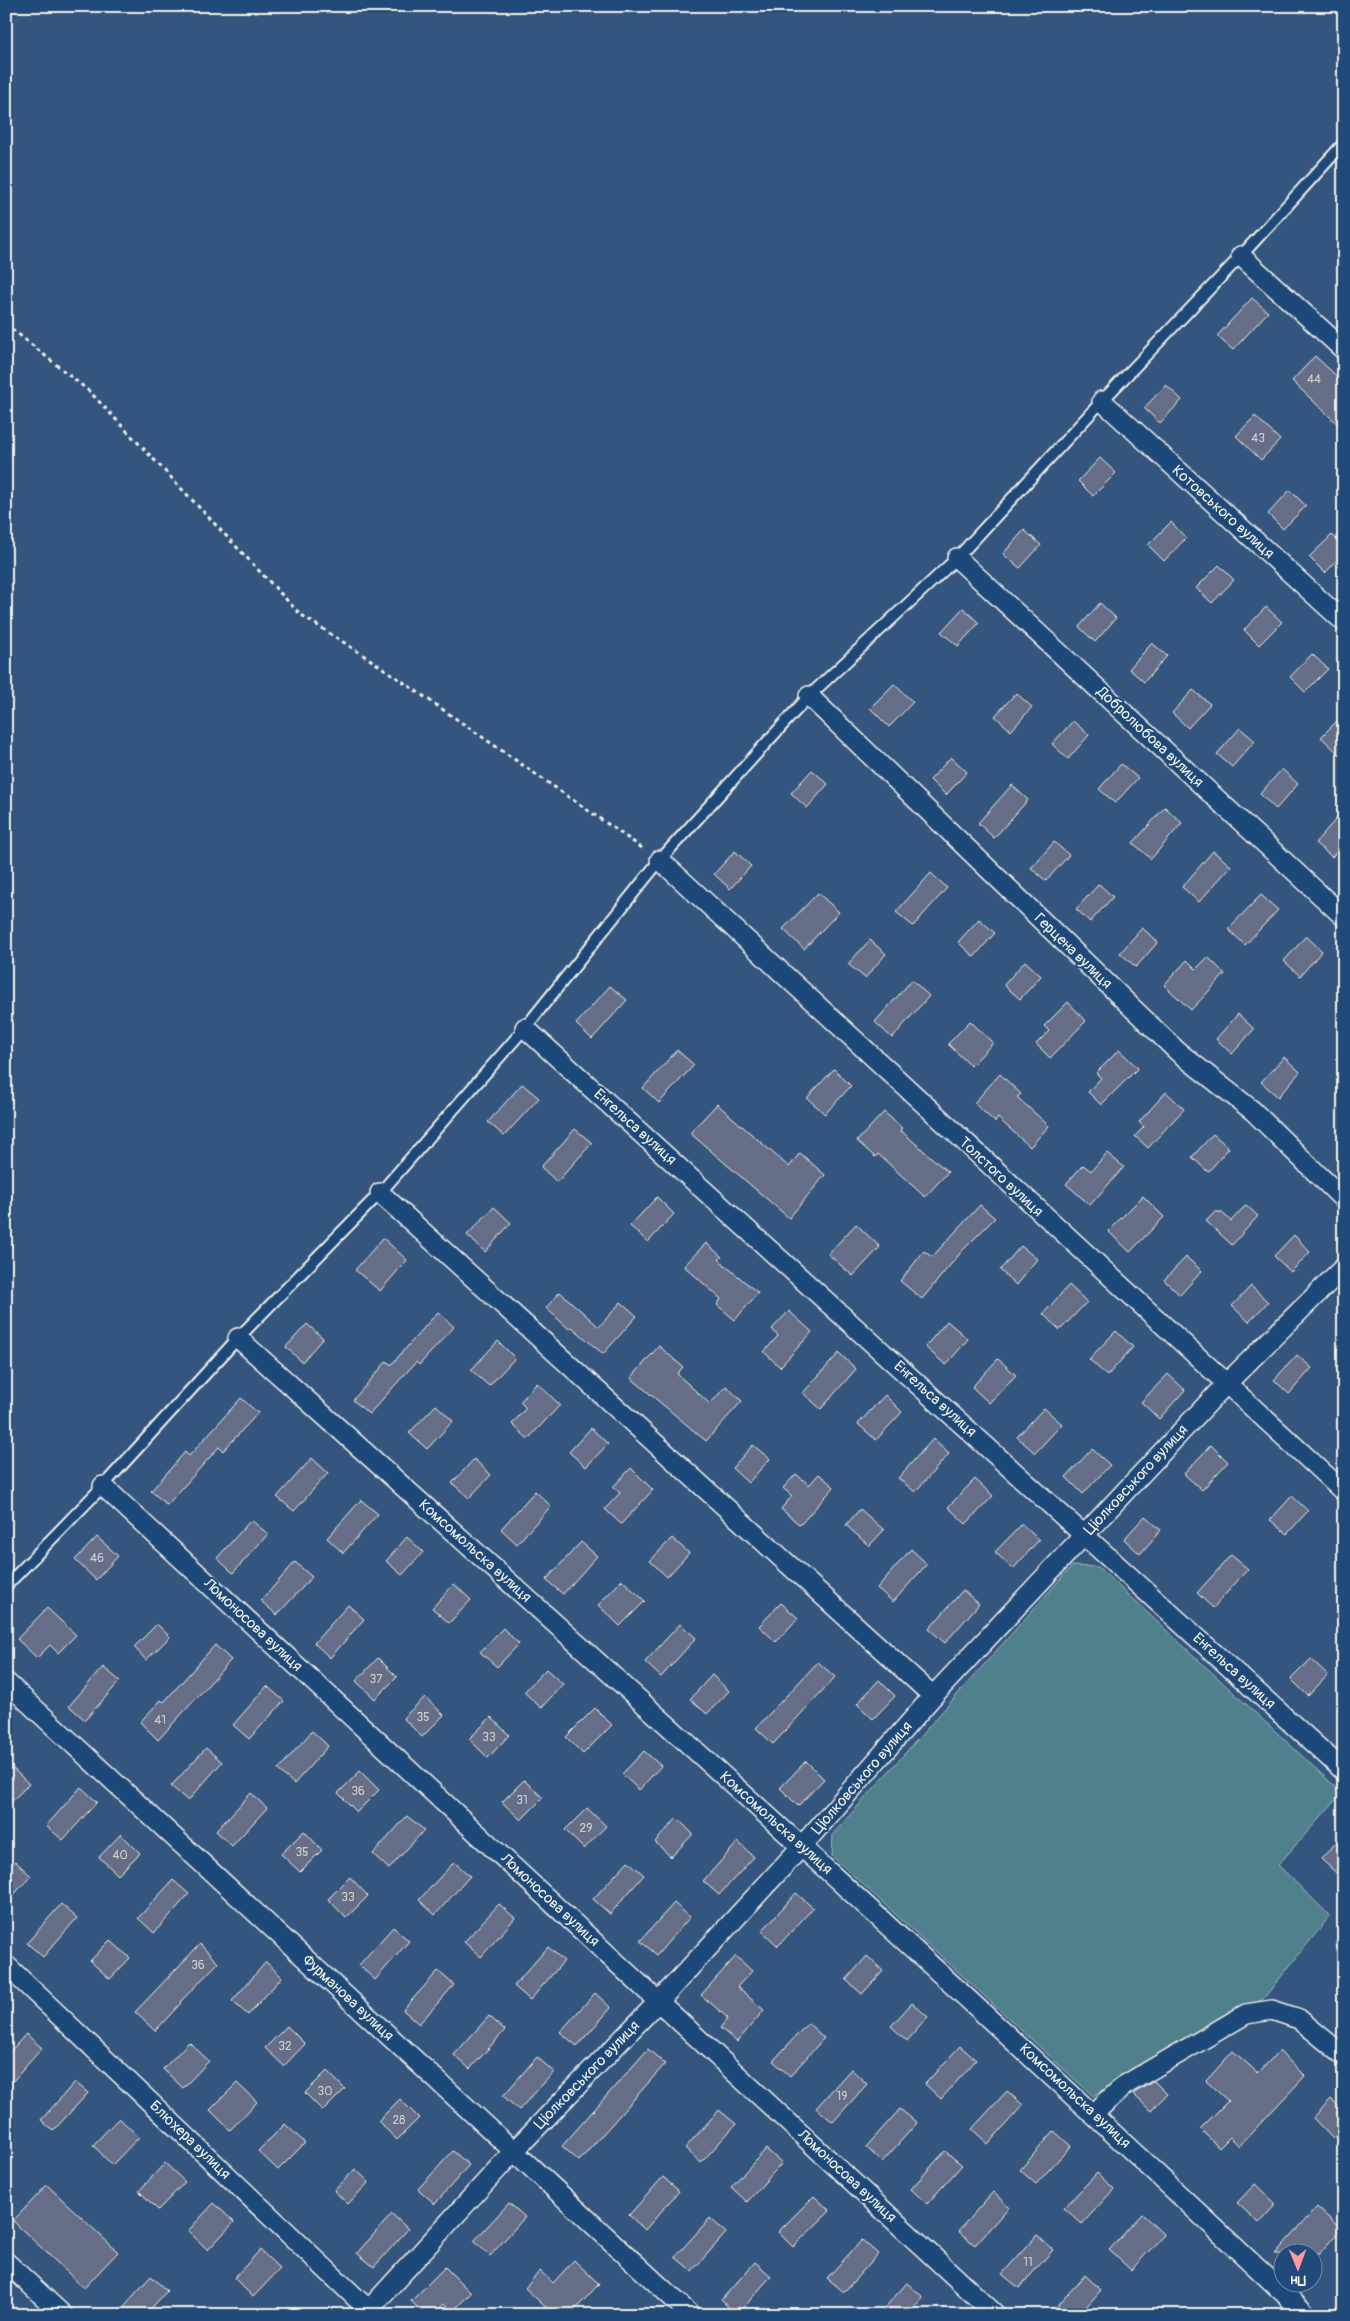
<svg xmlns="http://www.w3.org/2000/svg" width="1350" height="2321" font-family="Pangolin,sans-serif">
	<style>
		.green { fill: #4f808c; stroke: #a2b8ba }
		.building { fill: #656e86; stroke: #f4f1e8 }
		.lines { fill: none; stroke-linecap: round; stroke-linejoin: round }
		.lane-casing { stroke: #f4f1e8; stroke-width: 14 }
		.street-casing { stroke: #f4f1e8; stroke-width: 22 }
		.path { stroke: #f4f1e8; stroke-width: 3; stroke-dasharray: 4 4; stroke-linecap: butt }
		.lane { stroke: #1f4a7a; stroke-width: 10 }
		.street { stroke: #1f4a7a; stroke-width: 19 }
		.labels { text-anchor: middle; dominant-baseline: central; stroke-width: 4; stroke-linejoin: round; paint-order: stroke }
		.number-label { font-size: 12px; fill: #d0d0d0 }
		.street-label { font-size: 15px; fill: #f4f1e8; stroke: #1f4a7a }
	</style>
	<rect width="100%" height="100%" fill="#34557e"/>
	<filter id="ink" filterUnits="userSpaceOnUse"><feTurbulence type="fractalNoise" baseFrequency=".02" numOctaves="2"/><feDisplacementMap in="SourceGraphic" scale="10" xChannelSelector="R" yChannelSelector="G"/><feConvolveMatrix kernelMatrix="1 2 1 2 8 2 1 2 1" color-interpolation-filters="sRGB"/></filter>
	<g filter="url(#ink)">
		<!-- green -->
		<path class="green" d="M1072,1566L1098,1567L1342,1793L1278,1865L1330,1916L1263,1999L1093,2096L832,1856L833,1834Z"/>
		<!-- building -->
		<g class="building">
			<path d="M1252,298L1268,312L1233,350L1217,336Z"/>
			<path d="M1315,356L1344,383V430L1292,381Z"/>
			<path d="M1166,385L1182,400L1160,423L1144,408Z"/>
			<path d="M1255,416L1280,440L1261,460L1236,436Z"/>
			<path d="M1100,458L1116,473L1093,496L1078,481Z"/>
			<path d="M1290,490L1306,506L1283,529L1268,514Z"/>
			<path d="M1171,522L1186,538L1164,561L1148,545Z"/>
			<path d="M1024,530L1041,545L1020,568L1003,554Z"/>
			<path d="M1332,535L1344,546V553L1325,573L1309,557Z"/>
			<path d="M1219,565L1234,580L1212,603L1196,588Z"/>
			<path d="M1100,603L1116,618L1095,642L1079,627Z"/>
			<path d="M1266,607L1282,622L1259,645L1244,630Z"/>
			<path d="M963,608L979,623L958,646L941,632Z"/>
			<path d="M1152,643L1167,656L1144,682L1129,669Z"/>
			<path d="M1312,654L1328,669L1305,692L1290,677Z"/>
			<path d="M894,684L913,702L889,727L870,708Z"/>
			<path d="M1193,690L1210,704L1188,728L1172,713Z"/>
			<path d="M1016,693L1032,707L1011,731L995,716Z"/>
			<path d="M1344,714V759L1321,737Z"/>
			<path d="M1073,721L1089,735L1068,759L1052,744Z"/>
			<path d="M1240,728L1255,741L1232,767L1217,754Z"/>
			<path d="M951,757L967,772L946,795L930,780Z"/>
			<path d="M1121,764L1138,778L1115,803L1099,789Z"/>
			<path d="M1282,769L1298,784L1276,809L1260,794Z"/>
			<path d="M812,770L828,784L807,808L791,793Z"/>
			<path d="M1012,785L1028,800L994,838L978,823Z"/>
			<path d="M1165,807L1182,823L1151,859L1133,843Z"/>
			<path d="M1344,810V843L1332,857L1315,843Z"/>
			<path d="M1054,842L1069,855L1046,881L1031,868Z"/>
			<path d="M735,851L751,866L730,889L714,874Z"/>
			<path d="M1213,851L1231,866L1199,902L1182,887Z"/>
			<path d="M931,873L947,888L913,926L896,912Z"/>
			<path d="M1099,884L1113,897L1090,922L1076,909Z"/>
			<path d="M818,893L839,912L804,949L783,929Z"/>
			<path d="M1261,895L1278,910L1245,945L1228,929Z"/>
			<path d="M979,919L995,933L974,957L958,942Z"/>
			<path d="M1142,928L1158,942L1136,967L1120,953Z"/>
			<path d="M1306,936L1322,951L1300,976L1284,961Z"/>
			<path d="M870,940L886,954L865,978L848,964Z"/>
			<path d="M1208,957L1225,974L1191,1010L1164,985L1187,960L1196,969Z"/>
			<path d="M1025,961L1041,976L1020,999L1004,985Z"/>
			<path d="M912,980L929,996L892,1038L875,1022Z"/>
			<path d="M610,986L627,1000L592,1039L576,1024Z"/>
			<path d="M1068,1002L1086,1021L1050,1058L1036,1044L1049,1031L1044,1026Z"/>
			<path d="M1238,1014L1254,1029L1232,1054L1216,1039Z"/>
			<path d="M970,1021L993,1043L971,1066L948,1044Z"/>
			<path d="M677,1050L694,1065L659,1103L643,1088Z"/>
			<path d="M1119,1050L1138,1068L1101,1105L1088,1092L1101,1078L1096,1073Z"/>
			<path d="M1284,1057L1300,1072L1278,1097L1261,1082Z"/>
			<path d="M834,1069L851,1086L825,1114L807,1098Z"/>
			<path d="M1000,1074L1021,1094L1017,1097L1049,1126L1030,1147L998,1118L995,1122L974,1103Z"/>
			<path d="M522,1084L539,1098L504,1136L488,1122Z"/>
			<path d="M1166,1092L1184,1109L1148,1148L1135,1136L1144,1127L1139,1122Z"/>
			<path d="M717,1104L789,1167L800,1153L825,1175L789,1218L690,1133Z"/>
			<path d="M884,1112L902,1128L900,1130L948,1172L925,1197L878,1154L875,1157L857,1141Z"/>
			<path d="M575,1129L592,1143L557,1182L541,1167Z"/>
			<path d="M1213,1134L1229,1148L1208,1172L1192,1157Z"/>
			<path d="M1107,1153L1124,1167L1090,1205L1066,1184L1083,1165L1091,1171Z"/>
			<path d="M1143,1196L1164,1217L1130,1252L1108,1231Z"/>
			<path d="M657,1197L674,1214L648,1242L630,1226Z"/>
			<path d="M980,1205L995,1218L962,1251L922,1299L900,1281L924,1251L932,1257Z"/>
			<path d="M1246,1205L1258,1216L1232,1245L1206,1221L1215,1212H1221L1231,1221Z"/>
			<path d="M494,1207L511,1223L485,1252L467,1235Z"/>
			<path d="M856,1224L880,1247L853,1276L828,1254Z"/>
			<path d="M1294,1235L1310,1252L1291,1272L1274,1256Z"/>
			<path d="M383,1238L407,1260L380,1291L355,1270Z"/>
			<path d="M706,1243L722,1257L719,1260L758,1293L735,1320L717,1305L721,1299L684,1266Z"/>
			<path d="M1021,1246L1037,1259L1016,1285L1000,1270Z"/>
			<path d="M1186,1257L1202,1271L1180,1295L1164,1280Z"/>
			<path d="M1069,1285L1087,1302L1060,1330L1043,1314Z"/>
			<path d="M1251,1286L1268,1302L1249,1322L1232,1306Z"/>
			<path d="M560,1292L599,1327L621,1302L637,1316L603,1354L572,1327L569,1329L546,1308Z"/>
			<path d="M789,1311L812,1332L780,1367L764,1352L778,1336L772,1329Z"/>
			<path d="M438,1312L454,1327L419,1365L416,1362L369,1414L353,1400L387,1361L391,1365Z"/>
			<path d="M947,1321L968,1339L946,1365L925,1347Z"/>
			<path d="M307,1324L323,1338L302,1362L286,1347Z"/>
			<path d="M1116,1331L1133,1347L1107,1376L1089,1359Z"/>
			<path d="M498,1341L515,1358L489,1386L471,1370Z"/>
			<path d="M659,1346L683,1367L677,1374L710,1404L726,1386L742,1401L706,1441L631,1378Z"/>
			<path d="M839,1353L856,1369L821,1409L803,1393Z"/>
			<path d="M1297,1355L1312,1368L1289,1394L1274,1380Z"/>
			<path d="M998,1359L1016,1375L989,1403L972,1387Z"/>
			<path d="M1168,1374L1185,1390L1159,1419L1141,1402Z"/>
			<path d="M537,1383L560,1405L528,1439L512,1424L526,1408L520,1402Z"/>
			<path d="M885,1395L902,1412L876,1440L858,1424Z"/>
			<path d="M241,1398L258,1413L223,1451L219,1447L167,1505L151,1491L185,1452L189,1456Z"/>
			<path d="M436,1405L453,1421L427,1449L409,1433Z"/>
			<path d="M1044,1408L1062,1424L1035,1453L1017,1437Z"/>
			<path d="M591,1428L608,1444L586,1467L569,1452Z"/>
			<path d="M933,1439L949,1454L915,1492L898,1478Z"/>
			<path d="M753,1445L770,1459L748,1483L732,1468Z"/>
			<path d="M1211,1445L1228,1462L1202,1490L1184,1474Z"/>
			<path d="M1092,1449L1110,1465L1083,1494L1066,1477Z"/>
			<path d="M312,1458L328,1473L294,1511L277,1497Z"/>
			<path d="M474,1459L491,1475L469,1498L452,1483Z"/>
			<path d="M631,1468L653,1490L621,1524L605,1509L620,1493L613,1487Z"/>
			<path d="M796,1474L809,1485L819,1474L834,1487L800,1525L781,1509L792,1496L783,1488Z"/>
			<path d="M975,1479L993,1496L966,1524L948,1507Z"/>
			<path d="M535,1491L551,1506L517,1544L501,1529Z"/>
			<path d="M1292,1496L1308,1511L1287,1534L1270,1520Z"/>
			<path d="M361,1500L378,1514L343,1553L327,1538Z"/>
			<path d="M860,1509L884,1530L869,1546L846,1525Z"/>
			<path d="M1145,1516L1161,1530L1140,1554L1124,1539Z"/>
			<path d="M251,1520L268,1534L233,1573L217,1558Z"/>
			<path d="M1022,1524L1039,1540L1013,1569L995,1552Z"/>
			<path d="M97,1537L118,1556L96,1580L75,1560Z"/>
			<path d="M407,1537L423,1552L402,1575L386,1561Z"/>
			<path d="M672,1538L689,1553L667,1577L650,1561Z"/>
			<path d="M581,1542L597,1556L563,1594L546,1580Z"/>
			<path d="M911,1549L927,1564L893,1602L877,1588Z"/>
			<path d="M1231,1555L1248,1569L1213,1608L1197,1593Z"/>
			<path d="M295,1562L312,1577L277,1615L261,1601Z"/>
			<path d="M622,1580L645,1601L620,1626L598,1605Z"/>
			<path d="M454,1584L471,1600L449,1623L432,1608Z"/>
			<path d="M963,1590L979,1604L945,1643L929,1629Z"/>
			<path d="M781,1603L798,1618L776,1642L759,1626Z"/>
			<path d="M348,1605L364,1619L330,1658L314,1643Z"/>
			<path d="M47,1608L76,1635L58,1653L50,1645L37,1658L17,1639Z"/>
			<path d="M157,1624L170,1637L146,1660L134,1647Z"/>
			<path d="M680,1624L696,1638L661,1677L645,1662Z"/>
			<path d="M503,1628L519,1644L497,1667L480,1652Z"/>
			<path d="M215,1645L231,1660L158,1740L140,1722L161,1700L164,1702Z"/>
			<path d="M378,1658L397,1677L375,1699L356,1681Z"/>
			<path d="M1311,1659L1328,1675L1308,1696L1291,1679Z"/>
			<path d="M818,1662L835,1677L773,1744L756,1728Z"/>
			<path d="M103,1667L120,1681L85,1720L69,1706Z"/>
			<path d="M546,1669L563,1684L541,1708L524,1692Z"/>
			<path d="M712,1675L729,1691L707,1714L690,1699Z"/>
			<path d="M879,1680L895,1696L873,1719L857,1704Z"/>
			<path d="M267,1686L284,1701L249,1739L233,1725Z"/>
			<path d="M425,1697L444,1715L422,1737L403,1718Z"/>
			<path d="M595,1708L612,1725L583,1754L566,1737Z"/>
			<path d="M491,1717L509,1735L488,1758L469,1739Z"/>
			<path d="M312,1731L328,1746L294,1784L278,1770Z"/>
			<path d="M206,1748L222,1762L188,1801L171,1786Z"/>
			<path d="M644,1751L661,1766L639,1790L622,1774Z"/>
			<path d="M806,1761L824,1779L798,1806L780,1788Z"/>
			<path d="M6,1762L29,1784L6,1807Z"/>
			<path d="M360,1771L379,1790L357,1812L338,1793Z"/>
			<path d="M524,1780L543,1798L521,1820L502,1802Z"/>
			<path d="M81,1787L97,1802L63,1840L46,1826Z"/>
			<path d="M251,1793L267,1808L232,1846L216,1831Z"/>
			<path d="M587,1808L606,1826L584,1849L565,1830Z"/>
			<path d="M407,1816L424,1830L389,1869L373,1854Z"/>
			<path d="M677,1818L693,1834L671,1857L655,1842Z"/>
			<path d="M304,1831L322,1850L300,1872L281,1854Z"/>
			<path d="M121,1834L140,1853L118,1875L99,1857Z"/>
			<path d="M1344,1834V1880L1321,1859Z"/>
			<path d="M738,1842L754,1857L719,1895L703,1881Z"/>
			<path d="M15,1861L31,1876L6,1903V1871Z"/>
			<path d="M628,1861L644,1875L610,1914L593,1899Z"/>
			<path d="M454,1862L470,1876L435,1915L419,1900Z"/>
			<path d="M350,1877L368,1896L346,1918L328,1899Z"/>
			<path d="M173,1880L189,1894L154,1933L138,1918Z"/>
			<path d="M796,1893L813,1908L778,1946L762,1931Z"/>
			<path d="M674,1903L690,1917L657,1955L640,1941Z"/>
			<path d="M61,1904L77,1918L43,1957L27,1943Z"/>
			<path d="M499,1904L515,1918L481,1957L464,1942Z"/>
			<path d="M393,1927L409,1941L375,1980L359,1965Z"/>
			<path d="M110,1940L130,1958L110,1979L90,1961Z"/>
			<path d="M200,1944L218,1963L180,2002L181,2003L155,2031L135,2012Z"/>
			<path d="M548,1947L564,1961L530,2000L514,1986Z"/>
			<path d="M736,1956L752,1971L737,1987L764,2010L737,2042L720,2028L728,2018L701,1995Z"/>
			<path d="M867,1956L883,1971L862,1994L846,1980Z"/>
			<path d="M266,1962L282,1977L248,2015L232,2001Z"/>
			<path d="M438,1971L454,1985L419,2024L403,2010Z"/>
			<path d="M595,1993L611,2008L577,2046L560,2032Z"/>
			<path d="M912,2003L928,2017L907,2041L891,2026Z"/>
			<path d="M489,2016L505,2030L470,2069L454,2055Z"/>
			<path d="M808,2023L824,2038L790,2076L773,2061Z"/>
			<path d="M287,2026L305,2044L284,2066L265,2048Z"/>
			<path d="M26,2034L42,2048L6,2089V2056Z"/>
			<path d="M189,2042L209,2061L183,2088L163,2069Z"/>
			<path d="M960,2046L976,2060L941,2099L925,2084Z"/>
			<path d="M648,2049L665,2064L579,2161L562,2146Z"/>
			<path d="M1233,2051L1258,2073L1279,2051L1305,2076L1239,2146L1230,2137L1219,2148L1200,2129L1228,2101L1206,2081Z"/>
			<path d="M537,2057L554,2072L519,2110L503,2096Z"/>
			<path d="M851,2069L867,2084L833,2122L816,2108Z"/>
			<path d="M327,2071L345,2089L323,2111L305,2093Z"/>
			<path d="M1154,2081L1167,2094L1151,2111L1133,2094Z"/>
			<path d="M75,2082L88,2093L53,2131L41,2120Z"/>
			<path d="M237,2083L257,2102L230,2130L210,2110Z"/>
			<path d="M1007,2091L1023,2105L988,2144L972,2129Z"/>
			<path d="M400,2099L419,2118L397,2140L378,2121Z"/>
			<path d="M1331,2099L1344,2111V2128L1333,2139L1313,2118Z"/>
			<path d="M900,2109L917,2123L882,2162L866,2147Z"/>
			<path d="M719,2110L736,2124L701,2163L685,2148Z"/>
			<path d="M119,2118L139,2137L112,2165L93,2145Z"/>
			<path d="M285,2124L305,2143L278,2170L258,2151Z"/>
			<path d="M1054,2131L1071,2146L1036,2184L1020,2170Z"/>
			<path d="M766,2149L782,2163L747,2202L731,2187Z"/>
			<path d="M453,2151L469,2165L435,2204L418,2189Z"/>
			<path d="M945,2151L962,2165L927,2204L911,2189Z"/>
			<path d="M165,2163L185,2182L158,2210L139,2191Z"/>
			<path d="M355,2169L369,2182L348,2204L334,2191Z"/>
			<path d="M1097,2173L1114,2189L1082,2224L1064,2208Z"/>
			<path d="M663,2177L679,2191L645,2230L629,2215Z"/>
			<path d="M1255,2184L1276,2204L1259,2223L1237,2203Z"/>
			<path d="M47,2185L118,2252L84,2288L13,2221Z"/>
			<path d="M993,2192L1009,2207L975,2245L958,2231Z"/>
			<path d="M814,2196L830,2211L793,2247L778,2232Z"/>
			<path d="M214,2203L234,2222L208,2250L188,2231Z"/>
			<path d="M509,2203L525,2217L490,2256L474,2241Z"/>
			<path d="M1317,2207L1341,2229L1319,2254H1275Z"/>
			<path d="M392,2214L408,2229L374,2267L357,2253Z"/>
			<path d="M1142,2214L1164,2235L1131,2270L1109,2250Z"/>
			<path d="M710,2218L726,2233L692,2271L675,2257Z"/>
			<path d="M1037,2235L1053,2250L1019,2288L1002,2274Z"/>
			<path d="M862,2240L878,2254L844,2292L827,2278Z"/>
			<path d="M260,2250L280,2269L253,2297L234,2278Z"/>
			<path d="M574,2260L599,2284L570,2315H554L525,2288L540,2271L553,2283Z"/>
			<path d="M755,2262L771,2276L737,2315L721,2300Z"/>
			<path d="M445,2267L471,2293L452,2312L444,2304L433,2315H425L411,2301Z"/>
			<path d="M1085,2275L1101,2290L1079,2315H1049Z"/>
			<path d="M151,2276L167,2291L145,2315H116Z"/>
			<path d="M907,2283L923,2297L908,2315H878Z"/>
		</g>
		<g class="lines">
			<defs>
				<path id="lane" d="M6,1586L103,1486L238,1338L380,1193L525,1028L660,860L809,696L957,558L1102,401L1241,256L1344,143"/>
				<g id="street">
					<path d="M1241,256L1344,350"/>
					<path d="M1102,401L1344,622"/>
					<path d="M957,558L1344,917"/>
					<path d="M809,696L1177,1051L1253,1111L1344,1200"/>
					<path d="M660,860L1344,1492"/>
					<path d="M525,1028L1344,1771"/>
					<path d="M380,1193L933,1696"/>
					<path d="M238,1338C597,1661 956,1983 1307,2315"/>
					<path d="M103,1486L996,2315"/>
					<path d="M6,1682L691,2315"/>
					<path d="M6,1965L374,2315"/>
					<path d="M1094,2113L1125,2085L1246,2014L1272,2010L1299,2019L1344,2056"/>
					<path d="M6,2262L63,2315"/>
					<path d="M364,2315L514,2151L659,2001L802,1846L933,1696L1225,1385L1344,1267"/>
				</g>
			</defs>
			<!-- lane casing -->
			<use href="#lane" class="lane-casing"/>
			<!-- street casing -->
			<use href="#street" class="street-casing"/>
			<!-- path -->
			<path class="path" d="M6,324L90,392L300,614L380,666L645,850"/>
			<!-- lane -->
			<use href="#lane" class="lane"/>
			<!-- street -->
			<use href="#street" class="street"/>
		</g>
	</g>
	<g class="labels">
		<!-- number labels -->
		<g class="number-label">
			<text x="1314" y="379">44</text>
			<text x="1258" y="438">43</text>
			<text x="97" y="1558">46</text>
			<text x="376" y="1679">37</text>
			<text x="423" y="1717">35</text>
			<text x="160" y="1720">41</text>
			<text x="489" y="1737">33</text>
			<text x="358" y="1791">36</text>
			<text x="522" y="1800">31</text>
			<text x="586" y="1828">29</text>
			<text x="302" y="1852">35</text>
			<text x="120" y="1855">40</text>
			<text x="348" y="1897">33</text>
			<text x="198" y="1965">36</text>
			<text x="285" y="2046">32</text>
			<text x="325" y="2091">30</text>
			<text x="842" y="2096">19</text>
			<text x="399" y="2120">28</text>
			<text x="1028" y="2262">11</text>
		</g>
		<!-- street labels -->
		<g class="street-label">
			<text transform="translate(1223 512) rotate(42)">Котовського вулиця</text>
			<text transform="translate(1150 737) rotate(43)">Добролюбова вулиця</text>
			<text transform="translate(1073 951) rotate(44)">Герцена вулиця</text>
			<text transform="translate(635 1127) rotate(42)">Енгельса вулиця</text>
			<text transform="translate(1001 1177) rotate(43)">Толстого вулиця</text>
			<text transform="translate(935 1399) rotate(42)">Енгельса вулиця</text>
			<text transform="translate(1136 1480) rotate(-47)">Ціолковського вулиця</text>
			<text transform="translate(475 1551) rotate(42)">Комсомольска вулиця</text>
			<text transform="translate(253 1625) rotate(43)">Ломоносова вулиця</text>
			<text transform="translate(1234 1671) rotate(42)">Енгельса вулиця</text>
			<text transform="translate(862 1778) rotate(-49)">Ціолковського вулиця</text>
			<text transform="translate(776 1823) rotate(42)">Комсомольска вулиця</text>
			<text transform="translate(550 1900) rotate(43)">Ломоносова вулиця</text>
			<text transform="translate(348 1998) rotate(43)">Фурманова вулиця</text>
			<text transform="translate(587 2075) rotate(-46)">Ціолковського вулиця</text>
			<text transform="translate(1075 2096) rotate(43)">Комсомольска вулиця</text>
			<text transform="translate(190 2140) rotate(44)">Блюхера вулиця</text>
			<text transform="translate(847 2176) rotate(43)">Ломоносова вулиця</text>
		</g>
	</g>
	<!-- margin -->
	<rect width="1350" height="2321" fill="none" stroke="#1f4a7a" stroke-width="25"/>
	<rect x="12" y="12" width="1325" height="2296" fill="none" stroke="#f4f1e8" stroke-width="2" filter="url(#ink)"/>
	<!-- north arrow -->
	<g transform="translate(1298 2268) rotate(179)"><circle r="24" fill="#1f4a7a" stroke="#748da6"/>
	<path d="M0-4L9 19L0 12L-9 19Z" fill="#ff9aa2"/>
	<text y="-8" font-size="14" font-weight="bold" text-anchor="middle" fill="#f4f1e8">Пн</text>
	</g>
</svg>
